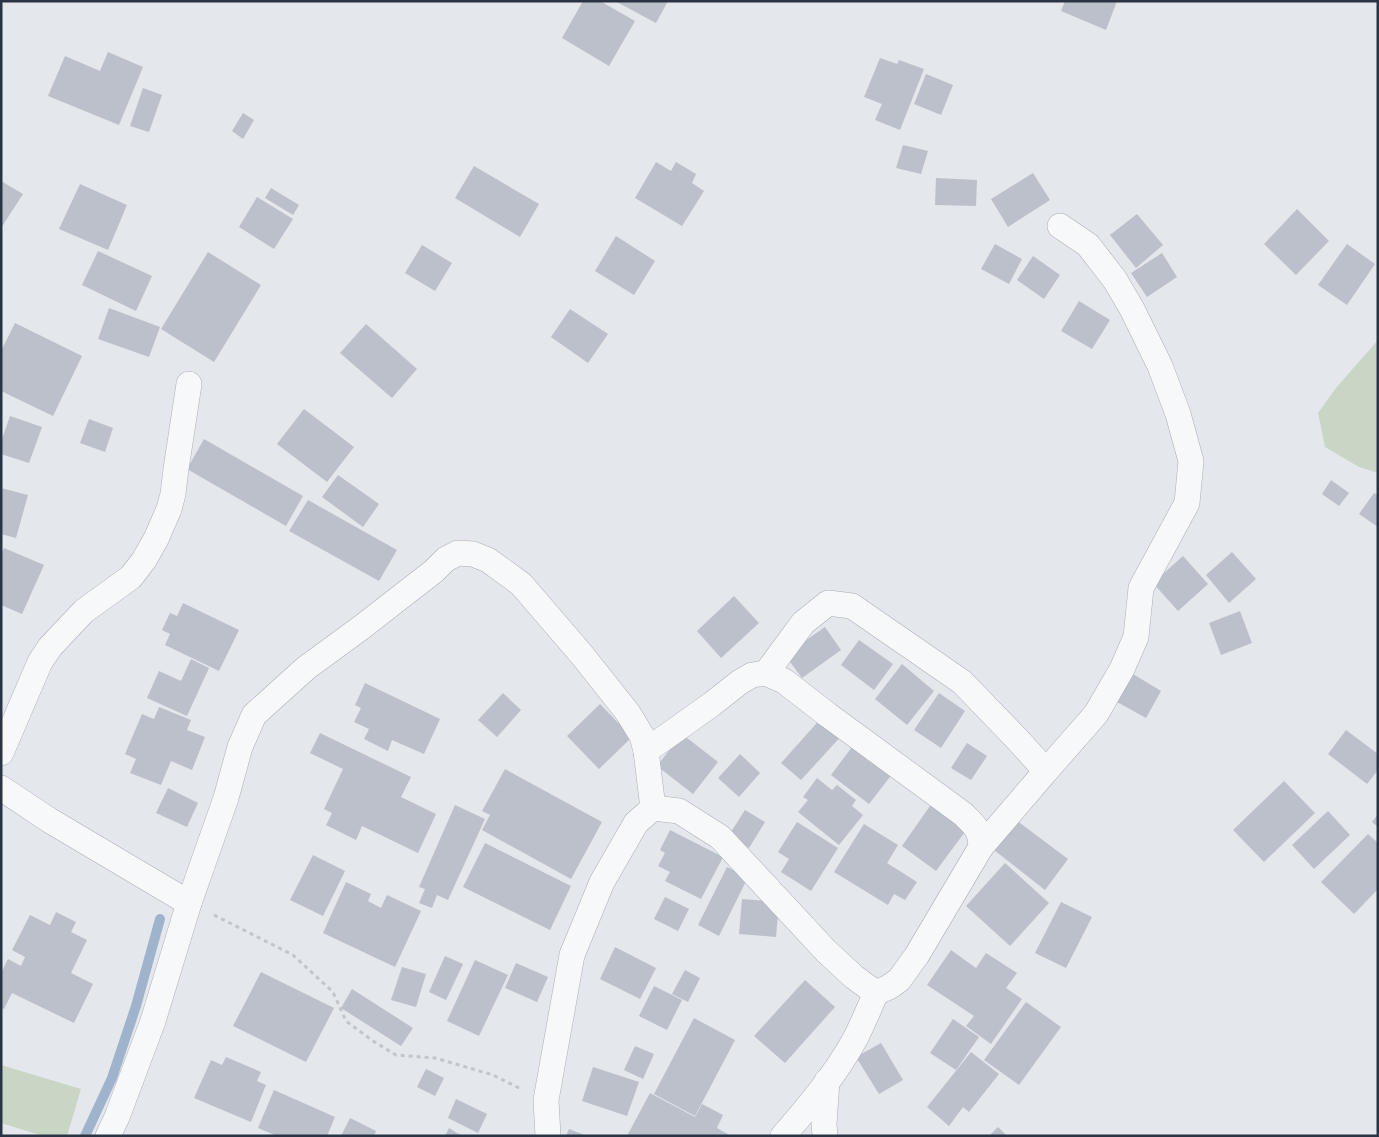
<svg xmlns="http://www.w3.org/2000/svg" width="1379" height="1137" font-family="Helvetica,sans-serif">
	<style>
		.green { fill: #c9d6c5 }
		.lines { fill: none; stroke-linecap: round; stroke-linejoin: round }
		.stream { stroke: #9fb4cc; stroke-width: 10 }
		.building { fill: #bbc0ca }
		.street-casing { stroke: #a9aeb7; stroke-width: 26 }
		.path { stroke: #c2c5cb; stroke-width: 3; stroke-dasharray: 4 4; stroke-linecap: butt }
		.street { stroke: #f7f8fa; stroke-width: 25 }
	</style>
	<rect width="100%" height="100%" fill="#e4e7ec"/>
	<!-- green -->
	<g class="green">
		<path d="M1378,340V473L1359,467L1325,447L1318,413L1336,388Z"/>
		<path d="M1,1065L81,1089L67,1136H43L1,1123Z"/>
	</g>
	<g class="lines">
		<!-- stream -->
		<path class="stream" d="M85,1136L112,1078L136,1006L160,919"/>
	</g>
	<!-- building -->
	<g class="building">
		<path d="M583,1H600L635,21L609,66L562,38Z"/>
		<path d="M615,1H668L656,23Z"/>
		<path d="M1065,1H1117L1106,30L1061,11Z"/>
		<path d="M108,52L143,67L119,125L48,96L65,56L100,71Z"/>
		<path d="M880,58L897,64L899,60L924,69L900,130L875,120L882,104L864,97Z"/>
		<path d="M926,74L953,85L941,115L914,104Z"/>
		<path d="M143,88L162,95L149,132L130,126Z"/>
		<path d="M243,113L254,120L243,139L232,131Z"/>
		<path d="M903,145L928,151L921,174L896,168Z"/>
		<path d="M656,162L671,171L676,162L696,174L692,183L704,191L682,226L635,198Z"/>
		<path d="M474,166L539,204L520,237L455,198Z"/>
		<path d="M1033,173L1050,200L1008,227L991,199Z"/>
		<path d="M936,178L977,180L976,206L935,205Z"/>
		<path d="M1,181L23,194L1,228Z"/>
		<path d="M80,184L127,205L108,250L59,229Z"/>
		<path d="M271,188L299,205L293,215L265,198Z"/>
		<path d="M257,197L293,219L274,249L239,227Z"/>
		<path d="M1297,209L1329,241L1296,275L1264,244Z"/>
		<path d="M1137,214L1163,245L1136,268L1110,235Z"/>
		<path d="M616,236L655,261L634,295L595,271Z"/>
		<path d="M995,244L1022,259L1009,284L981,269Z"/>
		<path d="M1347,244L1375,264L1347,305L1318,285Z"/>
		<path d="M422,245L452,263L435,291L405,273Z"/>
		<path d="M98,251L152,276L136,311L82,285Z"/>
		<path d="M208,252L261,285L214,362L161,329Z"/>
		<path d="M1162,253L1177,277L1147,297L1131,273Z"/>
		<path d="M1033,256L1060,275L1044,299L1017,280Z"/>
		<path d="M1079,301L1110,320L1092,349L1061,331Z"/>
		<path d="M109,308L160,327L149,357L98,339Z"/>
		<path d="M570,309L608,334L588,363L551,337Z"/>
		<path d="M15,323L82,356L53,416L1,391V351Z"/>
		<path d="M366,324L417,369L392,398L340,353Z"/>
		<path d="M304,409L354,447L327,482L277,444Z"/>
		<path d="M10,416L42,427L29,463L1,454V442Z"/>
		<path d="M89,419L113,428L105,452L80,443Z"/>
		<path d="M204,439L303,496L286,526L187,469Z"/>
		<path d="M338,475L379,504L363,527L322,497Z"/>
		<path d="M1331,480L1349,493L1339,506L1322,494Z"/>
		<path d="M1,488L28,495L16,538L1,534Z"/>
		<path d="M1374,493L1378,495V527L1359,514Z"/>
		<path d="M308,500L397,550L379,581L289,531Z"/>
		<path d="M4,548L44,565L22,614L1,605V554Z"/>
		<path d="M1232,552L1256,579L1229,603L1206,575Z"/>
		<path d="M1183,556L1208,584L1178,611L1153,583Z"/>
		<path d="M734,596L759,623L721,658L697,631Z"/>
		<path d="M183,603L239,630L219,671L165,645L170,634L162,630L170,613L177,616Z"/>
		<path d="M1240,611L1252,643L1221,655L1209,623Z"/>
		<path d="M825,627L841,650L802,678L785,655Z"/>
		<path d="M859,640L893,664L874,690L841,665Z"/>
		<path d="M191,659L209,668L187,716L147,698L159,671L181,681Z"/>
		<path d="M902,664L934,691L907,725L875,699Z"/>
		<path d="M1133,674L1161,691L1146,718L1117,702Z"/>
		<path d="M365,683L440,719L424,754L392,740L388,751L364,739L369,729L354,722L361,708L355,705Z"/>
		<path d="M503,693L521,710L497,737L478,720Z"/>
		<path d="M939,693L965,711L941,748L914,730Z"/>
		<path d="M600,704L632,737L599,769L567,736Z"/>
		<path d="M159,707L191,720L187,730L205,737L192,770L171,761L161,785L130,773L136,759L125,754L142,714L154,719Z"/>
		<path d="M824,715L844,733L801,780L781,763Z"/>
		<path d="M1346,730L1378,754V770L1367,784L1328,754Z"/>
		<path d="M320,733L411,777L401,797L436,814L418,853L362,826L356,840L326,825L332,813L324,809L343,769L310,753Z"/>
		<path d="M682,734L718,762L693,794L657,766Z"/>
		<path d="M855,743L893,773L869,804L831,775Z"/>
		<path d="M967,743L987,756L971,780L951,768Z"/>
		<path d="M740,754L760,773L739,797L718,778Z"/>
		<path d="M505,769L602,822L571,879L482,830L490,815L482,811Z"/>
		<path d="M817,778L832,790L837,785L856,800L852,806L863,815L839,845L798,812L808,800L803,797Z"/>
		<path d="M1284,781L1315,813L1264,862L1233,830Z"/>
		<path d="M168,788L198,803L187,827L156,813Z"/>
		<path d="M932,803L967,829L936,871L902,846Z"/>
		<path d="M455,805L485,819L448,900L437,895L432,908L419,903L425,889L419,887Z"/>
		<path d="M745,810L765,822L749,848L729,835Z"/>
		<path d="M1328,811L1350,835L1314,869L1292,845Z"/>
		<path d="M1378,814V827L1372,822Z"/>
		<path d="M1016,820L1068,859L1045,890L994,850Z"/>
		<path d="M797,822L838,848L811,891L781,872L789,859L778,852Z"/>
		<path d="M864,824L898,845L887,863L917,882L905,900L894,894L888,905L834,872Z"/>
		<path d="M670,830L723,857L701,899L665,881L670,872L658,866L665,853L660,850Z"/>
		<path d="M1368,834L1378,843V889L1354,914L1321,882Z"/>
		<path d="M485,843L571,886L550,930L463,887Z"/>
		<path d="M313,855L345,871L323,916L290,900Z"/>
		<path d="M1005,863L1049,903L1010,946L966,906Z"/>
		<path d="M727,867L748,877L719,936L698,925Z"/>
		<path d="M346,882L371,894L368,901L381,908L387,895L421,911L395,967L323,933Z"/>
		<path d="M665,897L689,909L678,931L654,919Z"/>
		<path d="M742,899L779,902L776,937L739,934Z"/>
		<path d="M1061,902L1092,917L1066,968L1035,953Z"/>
		<path d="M56,912L76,922L71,932L87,940L71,973L93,984L74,1023L12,993L4,1009L1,1008V973L8,959L21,966L25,957L12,950L30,915L50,925Z"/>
		<path d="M615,947L656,968L640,999L600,979Z"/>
		<path d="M951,950L976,968L986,953L1017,973L1006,988L1022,999L991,1044L966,1026L974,1016L927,985Z"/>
		<path d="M445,956L463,964L446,1000L429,992Z"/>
		<path d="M475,960L508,975L479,1036L447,1021Z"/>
		<path d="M516,963L548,977L537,1002L505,988Z"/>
		<path d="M402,967L426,974L416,1007L391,1000Z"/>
		<path d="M685,970L700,978L688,1002L672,994Z"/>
		<path d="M261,972L334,1008L306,1062L233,1026Z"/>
		<path d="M805,980L835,1007L785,1063L754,1036Z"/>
		<path d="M654,986L682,1000L667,1030L639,1016Z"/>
		<path d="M352,989L413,1028L401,1046L341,1008Z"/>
		<path d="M1026,1002L1061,1027L1019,1085L984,1060Z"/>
		<path d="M694,1018L735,1040L695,1116L654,1094Z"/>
		<path d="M953,1019L979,1037L956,1070L930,1053Z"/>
		<path d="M881,1043L903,1080L879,1094L856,1057Z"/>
		<path d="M635,1046L654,1054L643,1079L624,1070Z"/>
		<path d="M971,1052L999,1074L969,1112L963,1107L949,1126L927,1107Z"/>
		<path d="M226,1057L261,1072L257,1081L266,1085L251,1122L194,1098L211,1060L222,1065Z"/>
		<path d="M593,1067L639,1082L627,1116L582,1101Z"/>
		<path d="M426,1069L444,1078L435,1096L417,1087Z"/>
		<path d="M274,1090L335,1117L327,1136H277L258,1128Z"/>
		<path d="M650,1093L695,1117L702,1104L723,1115L717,1128L731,1136H627Z"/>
		<path d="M456,1099L487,1114L478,1133L448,1118Z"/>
		<path d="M350,1118L376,1131L374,1136H341Z"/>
		<path d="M998,1127L1007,1136H989Z"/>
		<path d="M449,1128L462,1136H445Z"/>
		<path d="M569,1129L587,1136H566Z"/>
	</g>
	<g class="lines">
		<defs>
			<g id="street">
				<path d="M766,673L803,623L828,603L852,606L962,682L1017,739L1046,771L981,847"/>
				<path d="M1,753L40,662L50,647L84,611L131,577L144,560L156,539L169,509L173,494L176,469L189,384"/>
				<path d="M1046,771L1096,714L1122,669L1136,637L1141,588L1187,503L1191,461L1178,414L1160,366L1132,309L1115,280L1088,245L1060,226"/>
				<path d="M1,788L49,820L189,903"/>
				<path d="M108,1136L117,1117L153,1021L189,903L226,798L240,747L254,715L306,668L362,627L434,571L446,559L458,553L473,554L488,560L521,584L582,655L628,713L642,736L646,751L653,808"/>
				<path d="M548,1136L546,1100L572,955L602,882L636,823L653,808L679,811L720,837L826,951L854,977L876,993L889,987L899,980L917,955L981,847C980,829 976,827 963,814L828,715L784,681L766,673L752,675L740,682L712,704L646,751"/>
				<path d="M783,1136C809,1106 836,1074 855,1039C863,1024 869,1008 876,993"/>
				<path d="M825,1136L824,1124L827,1081"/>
			</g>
		</defs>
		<!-- street casing -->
		<use href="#street" class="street-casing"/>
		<!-- path -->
		<path class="path" d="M214,915L293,955L333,992L346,1021L373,1041L396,1055L435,1058L493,1075L519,1088"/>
		<!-- street -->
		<use href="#street" class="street"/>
	</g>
	<!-- border -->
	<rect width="1379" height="1137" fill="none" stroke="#2b3445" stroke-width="5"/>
</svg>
